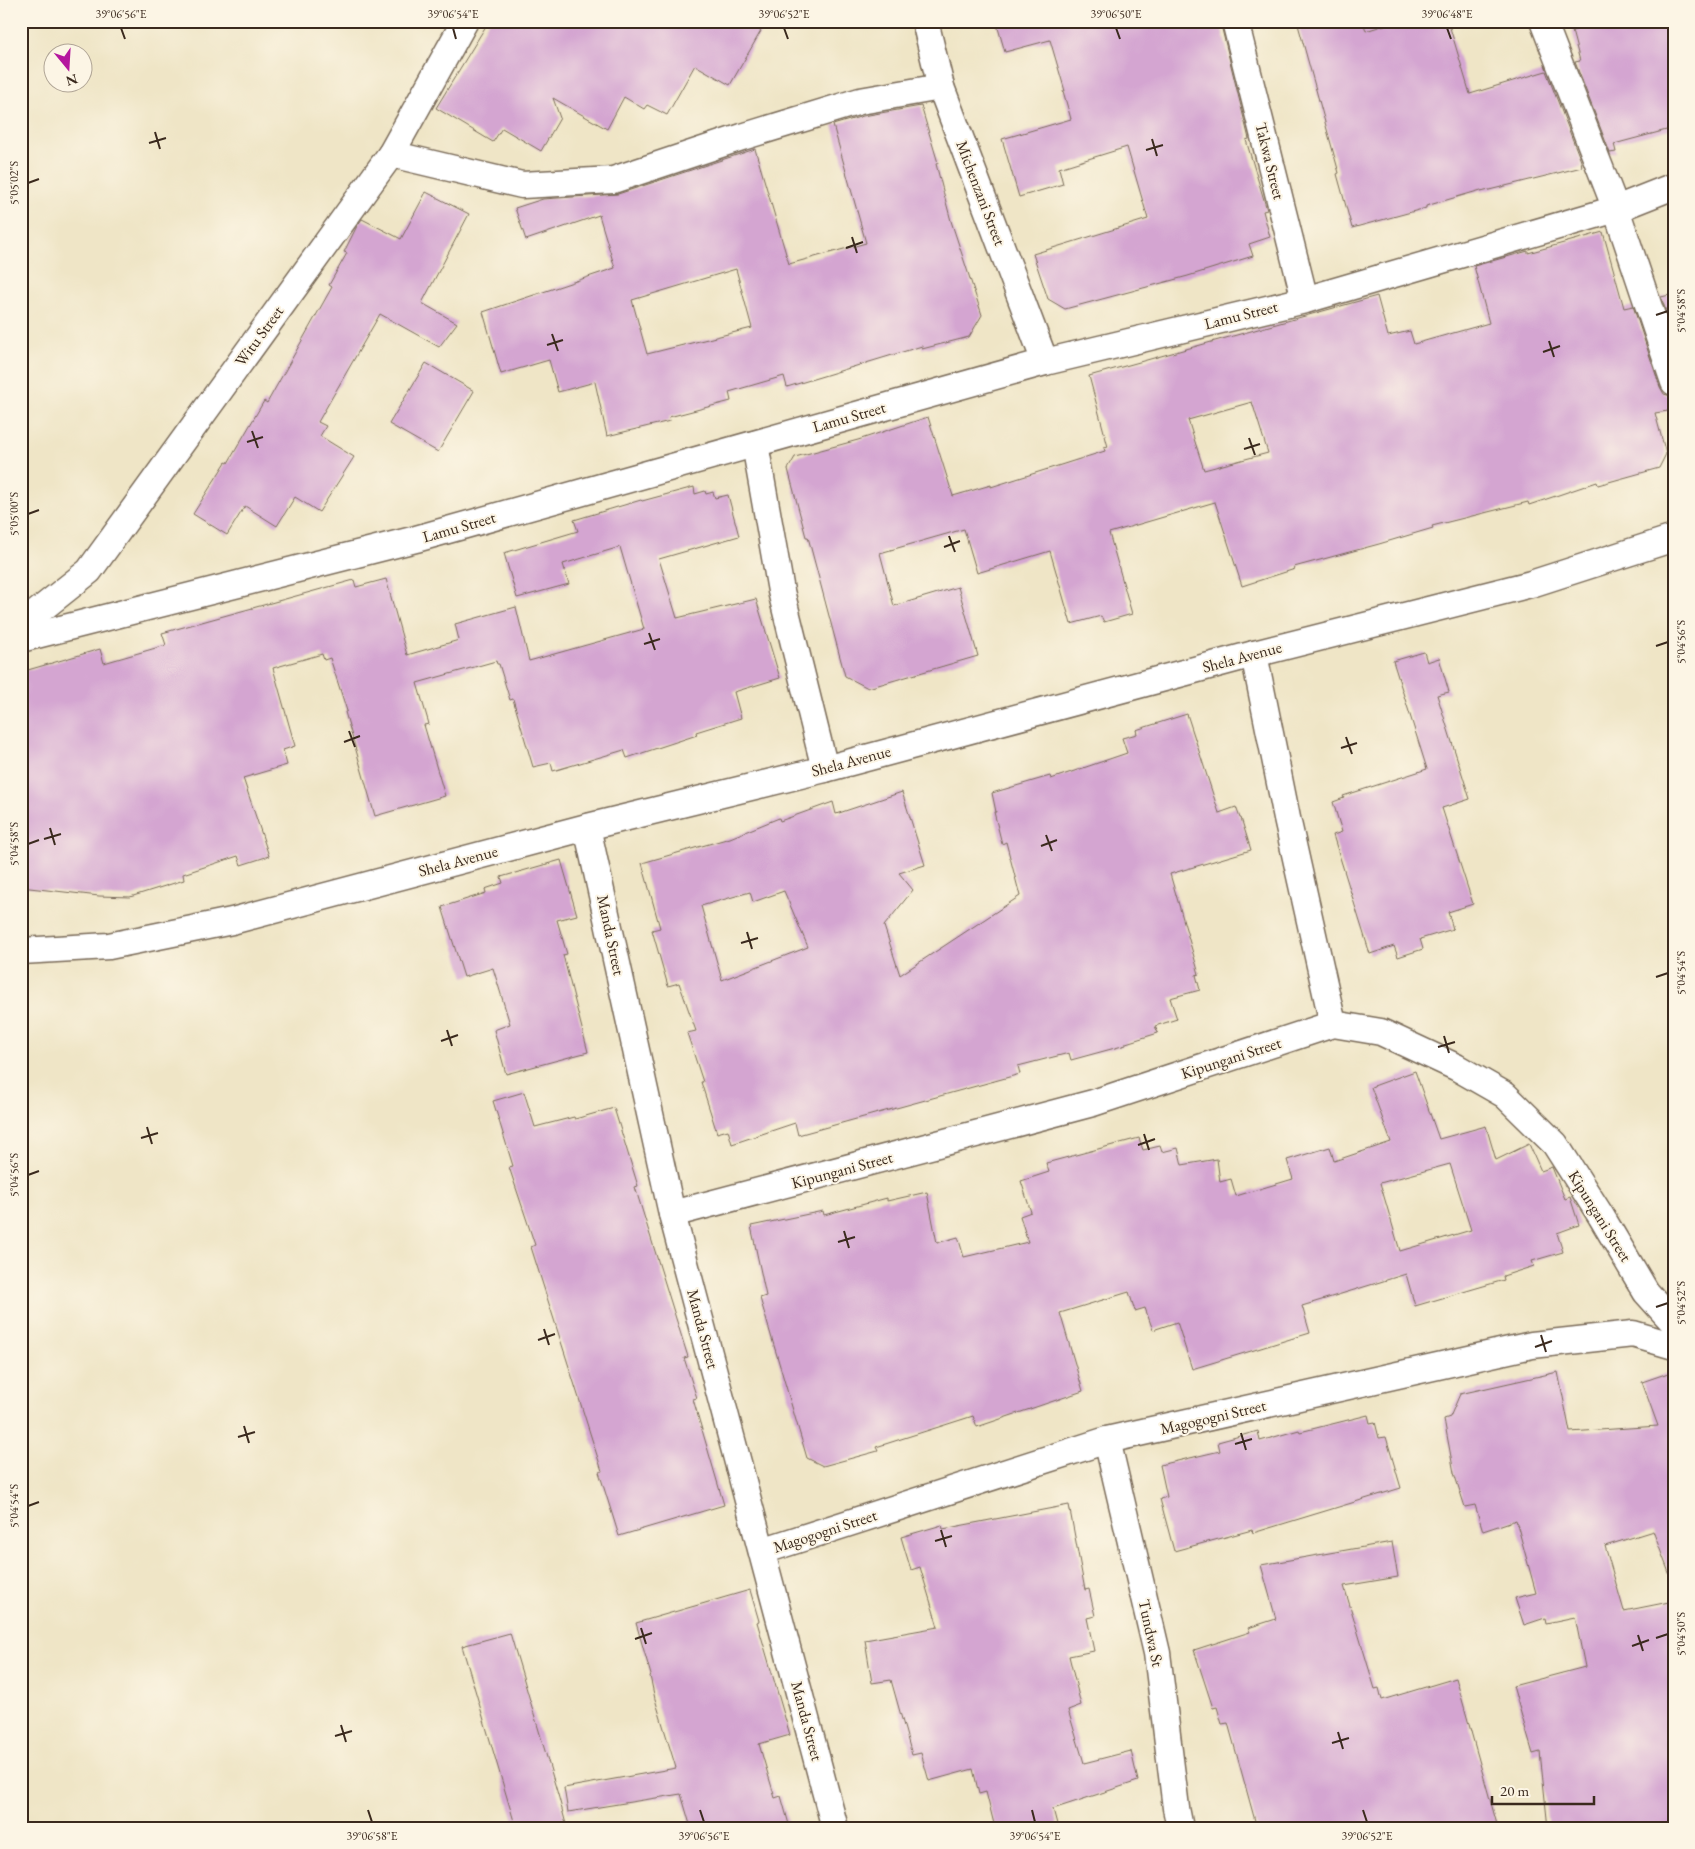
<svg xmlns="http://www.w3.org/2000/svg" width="1695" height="1849" font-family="'EB Garamond',serif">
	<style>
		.building { fill: #d4a5d1; fill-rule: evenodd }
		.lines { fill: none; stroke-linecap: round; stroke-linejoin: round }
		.street-casing { stroke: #7a6b59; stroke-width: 29 }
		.street { stroke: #fff; stroke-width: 26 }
		.ticks { fill: none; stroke: #3b2a1e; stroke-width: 2 }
		.labels { text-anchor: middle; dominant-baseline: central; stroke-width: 4; stroke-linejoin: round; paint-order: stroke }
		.street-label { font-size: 16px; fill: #3b2a1e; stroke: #fcf5e5 }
		.neatline { fill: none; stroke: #3b2a1e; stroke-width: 2 }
		.ticks-label { font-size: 12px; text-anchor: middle; fill: #3b2a1e }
	</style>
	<rect width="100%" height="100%" fill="#fcf5e5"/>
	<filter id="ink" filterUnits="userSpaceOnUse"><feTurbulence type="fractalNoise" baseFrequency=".02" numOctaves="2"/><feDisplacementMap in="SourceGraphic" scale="10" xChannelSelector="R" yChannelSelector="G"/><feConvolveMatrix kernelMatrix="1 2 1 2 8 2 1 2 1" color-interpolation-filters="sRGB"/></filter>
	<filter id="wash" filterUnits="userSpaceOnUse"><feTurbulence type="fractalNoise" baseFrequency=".0096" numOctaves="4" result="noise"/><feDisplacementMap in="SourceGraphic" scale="20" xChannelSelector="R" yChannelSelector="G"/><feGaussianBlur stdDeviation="1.12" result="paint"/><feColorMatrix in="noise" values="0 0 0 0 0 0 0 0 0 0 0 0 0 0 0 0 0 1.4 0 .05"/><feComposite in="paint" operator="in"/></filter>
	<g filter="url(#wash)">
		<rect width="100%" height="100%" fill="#efe5c6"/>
		<g id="blocks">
			<!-- building -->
			<g class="building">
				<path d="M489,21H744L761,31L730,85L695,65L667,115L647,105L644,109L624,97L607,129L553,98L560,118L541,151L502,128L493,142L436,108Z"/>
				<path d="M996,21H1220L1249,139L1246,140L1267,210L1263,211L1270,237L1249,244L1253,256L1188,276L1065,309L1048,299L1033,254L1148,219L1127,147L1059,168L1063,184L1019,197L1002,139L1071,119L1063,91H1065L1050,40L1005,52Z"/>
				<path d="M1297,21H1363L1366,31L1397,21H1448L1470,94L1546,71L1581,161L1582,167L1481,192V190L1426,206V208L1352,228L1337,174L1339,173Z"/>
				<path d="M1602,21H1674V128L1614,144L1616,152L1610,153L1575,62L1580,61L1572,31Z"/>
				<path d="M921,106L938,163L936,164L951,221L982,315L969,337L922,349V346L787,387L784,376L729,392L731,401L669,417L670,421L607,436L595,382L558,392L549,360L501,374L483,312L615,268L599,215L526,240L515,208L543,199L618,194L755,149L789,264L866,243L833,125L863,116ZM736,269L752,328L647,354L632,300Z"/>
				<path d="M426,192L469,214L422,303L457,323L439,347L380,314L318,422L326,426L320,436L354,457L319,512L295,497L277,526L245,506L227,535L193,514L226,462L228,463L264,401L267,403L332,287L329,285L347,253L344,252L357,226L362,219L401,239Z"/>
				<path d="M1603,232L1624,308L1633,306L1660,387L1664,394L1674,397V410L1655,413L1666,454L1659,468L1598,485L1597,482L1529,505L1528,502L1432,526L1433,528L1379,544L1294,567L1295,569L1242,586L1215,502L1109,533L1132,614L1104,622L1101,616L1071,624L1050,551L977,573L964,529L880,553L894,606L958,587L978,656L868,688L845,676L808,537H806L788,469L795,457L858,440L928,417L953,496L991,485V487L1105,451L1104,448L1108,447L1089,376L1377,296L1388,336L1410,331L1414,344L1489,323L1474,266L1528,251V253ZM1252,402L1268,453L1204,470L1188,420Z"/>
				<path d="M1674,294V334L1661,297Z"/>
				<path d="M426,363L474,391L438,452L389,424Z"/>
				<path d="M694,487L695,494L705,491L706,494L713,492L715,498L728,495L739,536L659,559L677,618L756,599L780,678L734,692L741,718L696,732L697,735L627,758L624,750L553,771L551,763L533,767L513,699L510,700L499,664H497L496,661L417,683L429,724L424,725L445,796L375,816L345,712L347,711L330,658L324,660L322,654L273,668L295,746L283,750L287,765L243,778L269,856L241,865L238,856L183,874L184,880L130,897L99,896L21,887V823L25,789H21V672L100,649L104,663L166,645L162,633L354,580L356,587L386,579L407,655L459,640L455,624L516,607L529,661L644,629L620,547L563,564L569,584L517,598L504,553L578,531L574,520L641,500L642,501Z"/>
				<path d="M1424,652L1427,662L1439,658L1449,692L1437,695L1470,799L1442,808L1473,904L1448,912L1453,929L1420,939L1423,949L1398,957L1394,946L1370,954L1333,835L1342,832L1333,802L1344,798L1343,796L1427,769L1393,661Z"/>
				<path d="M1187,714L1219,813L1236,807L1240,818H1241L1251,850L1170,874L1199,974L1196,975L1200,990L1170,998L1177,1019L1155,1026L1158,1033L1126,1043V1045L1071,1060L1069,1053L1018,1066L1020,1074L798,1135L795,1123L732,1144L728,1130L717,1133L701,1082H703L687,1033L696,1031L679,983L668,986L652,930L660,928L642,863L730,838L779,818L780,821L833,802L836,814L902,792L925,865L899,873L913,890L884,926L900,975L1020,896L1006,842L1002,844L994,812H996L992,793L1050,776L1051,779L1127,753L1122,738L1137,734L1136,730ZM784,891L808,947L722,980L701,906L750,892L753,902Z"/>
				<path d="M561,860L577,915L557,920L567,954L563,955L588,1052L506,1074L494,1030L510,1024L493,968L464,977L442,907L486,893L485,889L503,883L501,877Z"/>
				<path d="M1415,1071L1439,1139L1486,1126L1496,1160L1529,1144L1541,1171L1552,1167L1565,1199L1570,1197L1579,1225L1557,1233L1563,1252L1532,1261L1534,1266L1503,1276L1504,1280L1415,1306L1406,1274L1302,1306L1310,1333L1192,1369L1177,1322L1153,1330L1145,1308L1135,1311L1129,1292L1060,1313L1083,1391L977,1427L973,1416L876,1447L878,1451L823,1466L807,1458L760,1298L766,1296L751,1226L823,1211L824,1215L887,1198V1201L927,1192L937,1243L958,1237L964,1257L1028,1242L1020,1216L1031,1212L1021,1181L1049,1172L1046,1163L1139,1138L1143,1150L1160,1146L1162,1152L1178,1148L1182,1165L1217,1159L1220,1182L1231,1179L1236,1196L1293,1179L1287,1160L1330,1147L1334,1161L1391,1142L1371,1087ZM1450,1164L1471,1230L1400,1251L1380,1183Z"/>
				<path d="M524,1092L535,1127L574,1117L575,1119L614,1108L638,1186L635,1187L688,1357L684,1358L697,1398L693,1399L724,1505L619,1536L599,1472L602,1471L531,1247L535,1245L509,1167L513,1166L493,1101Z"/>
				<path d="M1674,1371V1578H1671L1653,1531L1605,1546L1624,1611L1674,1601V1828H1548L1540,1752L1533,1754L1513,1686L1585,1667L1575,1617L1546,1623L1545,1618L1524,1625L1515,1598L1536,1593L1516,1520L1483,1531L1475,1505L1465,1507L1454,1473L1444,1419L1450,1417L1460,1394L1558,1372L1570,1432L1658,1426L1642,1382Z"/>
				<path d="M1368,1415L1370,1423L1375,1422L1379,1438L1386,1437L1401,1488L1253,1533L1252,1530L1174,1551L1160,1499L1167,1497L1160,1465L1220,1451L1218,1442L1258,1431L1260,1441L1299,1430L1300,1432Z"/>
				<path d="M1069,1505L1085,1590L1089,1589L1095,1616L1087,1618L1094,1651L1069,1656L1081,1705L1068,1710L1084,1763L1131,1751L1138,1781L1053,1809L1058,1828H995L986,1792L979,1794L973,1769L929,1781L921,1753L912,1755L891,1680L872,1683L865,1640L938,1627L920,1567L911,1570L901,1537L942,1525L943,1529Z"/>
				<path d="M1392,1542L1398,1577L1344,1586L1375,1689L1379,1688L1382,1700L1456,1678L1498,1828H1257L1228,1723L1222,1724L1217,1707L1213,1708L1194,1650L1250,1632L1248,1628L1276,1619L1261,1565Z"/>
				<path d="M750,1590L759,1621L757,1622L790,1735L759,1744L775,1798L781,1796L790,1828H691L681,1794L568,1812L564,1788L676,1768L655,1699L650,1676L651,1675L636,1623Z"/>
				<path d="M510,1633L559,1798L567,1828H516L462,1646Z"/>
			</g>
		</g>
	</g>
	<g filter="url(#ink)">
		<use href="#blocks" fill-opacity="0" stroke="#7a6b59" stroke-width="1"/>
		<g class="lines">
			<defs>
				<g id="street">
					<path d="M925,21L941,87L1045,362"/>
					<path d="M1235,21L1305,300"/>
					<path d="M1543,21L1616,209L1674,382"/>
					<path d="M391,154L522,185L613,180L742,137L860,101L941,87"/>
					<path d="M755,444L781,591L825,769"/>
					<path d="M21,625L89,571L391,154L465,21"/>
					<path d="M21,639L416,539L1045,362L1305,300L1616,209L1674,186"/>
					<path d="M1254,654L1287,818L1333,1024"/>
					<path d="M587,827L672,1214L835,1828"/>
					<path d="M21,951L109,946L232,921L587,827L825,769L1254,654L1531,584L1674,538"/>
					<path d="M672,1214L1093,1103L1333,1024L1381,1032L1456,1067L1505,1095L1555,1144L1601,1216L1646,1292L1674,1323"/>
					<path d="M1107,1440L1157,1653L1176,1808L1180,1828"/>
					<path d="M762,1551L1107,1440L1532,1345L1633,1334L1674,1346"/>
				</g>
			</defs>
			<!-- street casing -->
			<use href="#street" class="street-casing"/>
			<!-- street -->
			<use href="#street" class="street"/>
		</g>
	</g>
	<!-- ticks -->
	<path class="ticks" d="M121,28L125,39M453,28L456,39M784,28L788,39M1116,28L1120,39M1447,28L1451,39M155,132L160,149M1152,139L1157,156M149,143L166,138M1146,150L1163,145M28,183L39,179M852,237L857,253M846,248L863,242M1656,315L1668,311M552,334L558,351M1549,341L1554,357M547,345L563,340M1543,352L1560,346M252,431L258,448M1249,438L1255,455M247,442L263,437M1244,449L1260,444M28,514L39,510M949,536L955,552M944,547L960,541M649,633L655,650M644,644L660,639M1656,646L1668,642M349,731L355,747M1346,737L1352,754M344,742L360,736M1341,748L1357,743M50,828L55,845M1046,835L1052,851M44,839L61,834M28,844L39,840M1041,846L1057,840M747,932L752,949M741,943L758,938M1656,977L1668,973M447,1030L452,1046M1444,1036L1449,1053M441,1041L458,1035M1438,1047L1455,1042M147,1127L152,1144M1144,1134L1149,1150M141,1138L158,1133M1138,1145L1155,1139M28,1175L39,1171M844,1231L849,1248M838,1242L855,1237M1656,1307L1668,1303M544,1329L549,1345M1541,1335L1546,1352M538,1340L555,1334M1535,1347L1552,1341M244,1426L249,1443M1241,1433L1246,1450M238,1437L255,1432M1235,1444L1252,1439M28,1506L39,1502M941,1530L946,1547M935,1541L952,1536M641,1628L646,1644M1638,1635L1643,1651M1656,1638L1668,1634M635,1639L652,1633M1632,1646L1649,1640M341,1725L346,1742M1338,1732L1343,1749M335,1736L352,1731M1332,1743L1349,1738M368,1810L372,1822M700,1810L704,1822M1032,1810L1035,1822M1363,1810L1367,1822"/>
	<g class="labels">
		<!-- street labels -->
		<g class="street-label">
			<text transform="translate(1270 161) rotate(76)">Takwa Street</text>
			<text transform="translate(981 193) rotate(69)">Michenzani Street</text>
			<text transform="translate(1241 315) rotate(-14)">Lamu Street</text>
			<text transform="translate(259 336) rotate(-54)">Witu Street</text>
			<text transform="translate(849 417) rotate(-16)">Lamu Street</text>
			<text transform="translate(459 527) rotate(-16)">Lamu Street</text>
			<text transform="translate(1242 657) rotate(-15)">Shela Avenue</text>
			<text transform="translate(851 761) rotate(-15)">Shela Avenue</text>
			<text transform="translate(458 861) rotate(-15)">Shela Avenue</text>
			<text transform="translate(611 935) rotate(78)">Manda Street</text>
			<text transform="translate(1231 1058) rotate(-18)">Kipungani Street</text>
			<text transform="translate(842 1170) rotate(-15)">Kipungani Street</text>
			<text transform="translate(1600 1216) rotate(58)">Kipungani Street</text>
			<text transform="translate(703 1329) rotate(75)">Manda Street</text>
			<text transform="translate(1213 1417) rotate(-13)">Magogogni Street</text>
			<text transform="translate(825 1531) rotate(-18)">Magogogni Street</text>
			<text transform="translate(1151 1633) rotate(78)">Tundwa St</text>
			<text transform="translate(807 1721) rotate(75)">Manda Street</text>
		</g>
	</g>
	<!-- margin -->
	<rect width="1695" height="1849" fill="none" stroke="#fcf5e5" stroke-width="55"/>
	<!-- north arrow -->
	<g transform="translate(68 68) rotate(162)"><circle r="24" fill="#fcf5e5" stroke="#afa495"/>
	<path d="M0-4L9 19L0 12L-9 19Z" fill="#b5179e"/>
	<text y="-8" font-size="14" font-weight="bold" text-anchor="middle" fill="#3b2a1e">N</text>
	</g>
	<!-- scale -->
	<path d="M1492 1796v8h102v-8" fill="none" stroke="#3b2a1e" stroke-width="2.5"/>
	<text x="1500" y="1796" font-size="15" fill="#3b2a1e" stroke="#fcf5e5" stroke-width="4" paint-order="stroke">20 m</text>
	<rect x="28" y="28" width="1640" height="1794" class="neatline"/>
	<g class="ticks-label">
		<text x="121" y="18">39°06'56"E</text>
		<text x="453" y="18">39°06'54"E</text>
		<text x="784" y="18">39°06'52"E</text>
		<text x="1116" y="18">39°06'50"E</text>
		<text x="1447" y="18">39°06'48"E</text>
		<text transform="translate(14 183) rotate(-90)" y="4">5°05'02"S</text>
		<text transform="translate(1681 311) rotate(-90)" y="4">5°04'58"S</text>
		<text transform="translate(14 514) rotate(-90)" y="4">5°05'00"S</text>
		<text transform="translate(1681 642) rotate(-90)" y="4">5°04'56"S</text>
		<text transform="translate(14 844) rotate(-90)" y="4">5°04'58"S</text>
		<text transform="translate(1681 973) rotate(-90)" y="4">5°04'54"S</text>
		<text transform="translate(14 1175) rotate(-90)" y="4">5°04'56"S</text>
		<text transform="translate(1681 1303) rotate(-90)" y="4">5°04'52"S</text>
		<text transform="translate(14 1506) rotate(-90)" y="4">5°04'54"S</text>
		<text transform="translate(1681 1634) rotate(-90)" y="4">5°04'50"S</text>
		<text x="372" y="1840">39°06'58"E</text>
		<text x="704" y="1840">39°06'56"E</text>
		<text x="1035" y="1840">39°06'54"E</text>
		<text x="1367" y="1840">39°06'52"E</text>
	</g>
</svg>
